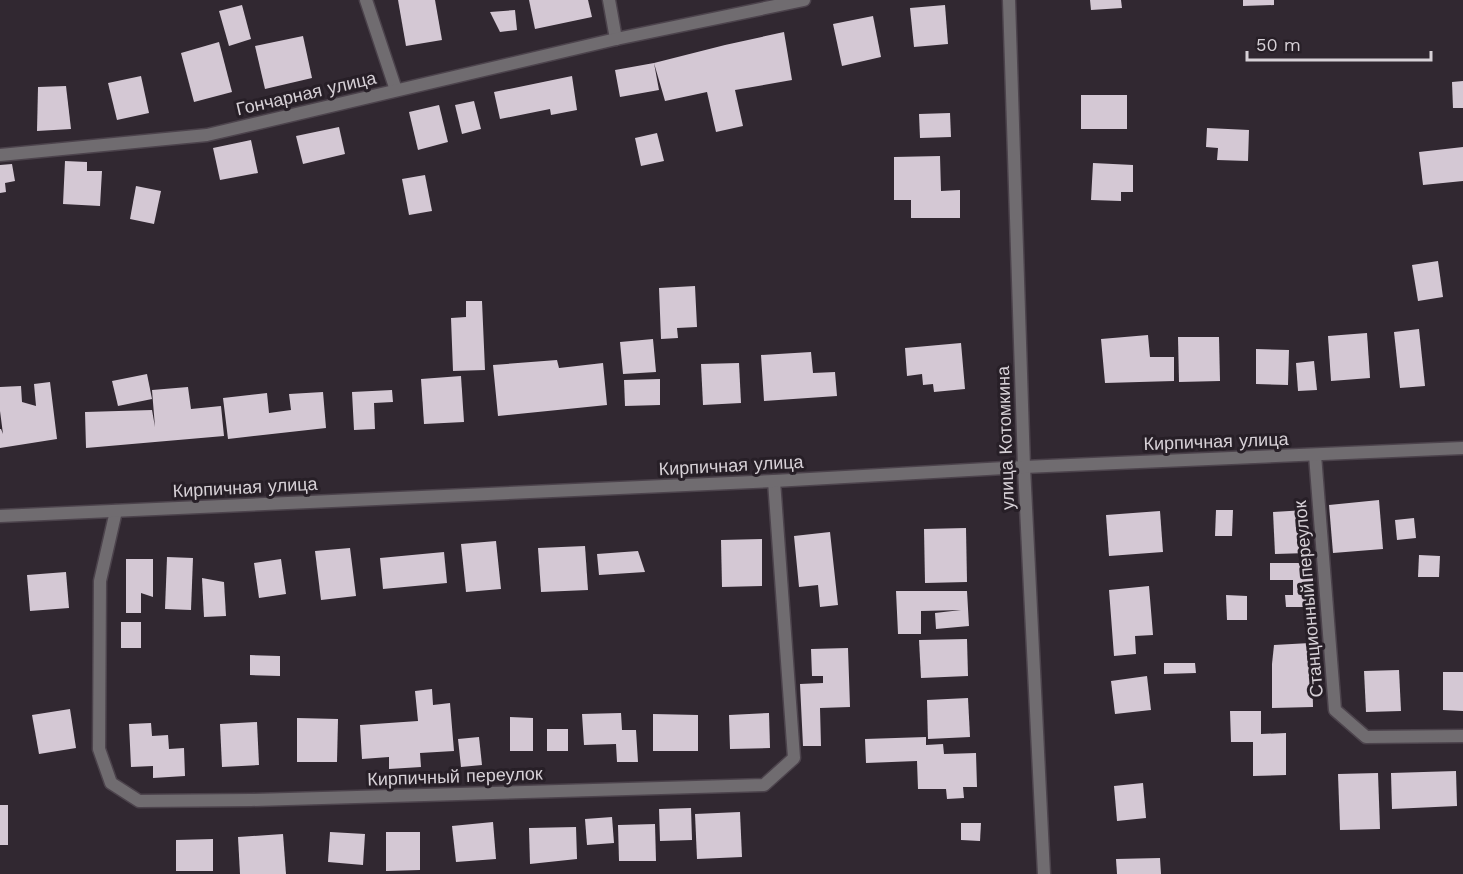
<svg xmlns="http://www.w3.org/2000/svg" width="1463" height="874" font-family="'Work Sans',sans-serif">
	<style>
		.building { fill: #d4c8d4 }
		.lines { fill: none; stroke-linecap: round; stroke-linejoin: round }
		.lane-casing { stroke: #4c434c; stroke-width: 15 }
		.street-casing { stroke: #4c434c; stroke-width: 15 }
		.lane { stroke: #706c70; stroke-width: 12 }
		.street { stroke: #706c70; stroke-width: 12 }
		.labels { text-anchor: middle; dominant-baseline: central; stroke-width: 6; stroke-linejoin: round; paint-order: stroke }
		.street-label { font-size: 18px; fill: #d7d1d7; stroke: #271f27 }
	</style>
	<rect width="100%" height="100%" fill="#312831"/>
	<!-- building -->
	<g class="building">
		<path d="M398,0H435L442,40L406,46Z"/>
		<path d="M529,0H588L592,17L535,29Z"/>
		<path d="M1090,0H1121L1122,8L1091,10Z"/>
		<path d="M1243,0H1274V5L1243,6Z"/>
		<path d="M242,5L251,39L229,46L219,11Z"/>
		<path d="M945,5L948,44L914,47L910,8Z"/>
		<path d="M515,10L517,30L500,32L490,12Z"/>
		<path d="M873,16L881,57L842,66L833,24Z"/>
		<path d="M784,32L792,80L735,90L743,126L716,132L707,92L665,101L654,63L659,90L620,97L615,70L654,63L725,45Z"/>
		<path d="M303,36L312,78L265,89L255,46Z"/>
		<path d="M219,42L232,92L194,102L181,53Z"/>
		<path d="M141,76L149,113L117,120L108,83Z"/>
		<path d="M572,76L577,110L551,115L550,109L500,119L494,92Z"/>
		<path d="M1463,81V108H1453L1452,82Z"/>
		<path d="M66,86L71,129L37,131L38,87Z"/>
		<rect x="1081" y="95" width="46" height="34"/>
		<path d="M474,101L481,129L462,134L455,105Z"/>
		<path d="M439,105L448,142L418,150L409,112Z"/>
		<path d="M950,113L951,137L920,138L919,114Z"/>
		<path d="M339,127L345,154L303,164L296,136Z"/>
		<path d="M1207,128L1249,130L1248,161L1217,160L1218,148L1206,147Z"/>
		<path d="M657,133L664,161L641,166L635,138Z"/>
		<path d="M251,140L258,173L220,180L213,148Z"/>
		<path d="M1463,147V181L1423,185L1419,152Z"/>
		<path d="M940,156L941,191L960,190V218H911V200H894V157Z"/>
		<path d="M65,161L87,162V171H102L100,206L63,204Z"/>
		<path d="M1093,163L1133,165V192H1121V201L1091,200Z"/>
		<path d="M12,164L15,181L5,183L6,192L0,193V165Z"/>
		<path d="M425,175L432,211L409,215L402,179Z"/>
		<path d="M136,186L161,191L154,224L130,219Z"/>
		<path d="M1438,261L1443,297L1418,301L1412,265Z"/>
		<path d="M695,286L697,327L677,328L678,338L661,339L659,288Z"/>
		<path d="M466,301H482L485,370L453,371L451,318L466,317Z"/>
		<path d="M1419,329L1425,386L1400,388L1394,332Z"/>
		<path d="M1367,333L1370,378L1331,381L1328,336Z"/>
		<path d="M1148,335L1150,357H1174V381L1105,383L1101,339Z"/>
		<path d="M1178,337H1219L1220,381L1179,382Z"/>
		<path d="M653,339L656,372L623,374L620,342Z"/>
		<path d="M961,343L965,389L934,392L933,384L923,385L922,374L907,376L905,348Z"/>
		<path d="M1256,349L1289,350L1288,385L1256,384Z"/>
		<path d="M811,352L813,373L835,372L837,396L764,401L761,355Z"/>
		<path d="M557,360L559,368L603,363L607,405L498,416L493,365Z"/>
		<path d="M1314,361L1317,390L1298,391L1296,363Z"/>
		<path d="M739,363L741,403L703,405L701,364Z"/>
		<path d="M147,374L152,399L118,406L112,381Z"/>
		<path d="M461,376L464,422L424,424L421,379Z"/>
		<path d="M660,379V405L625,406L624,380Z"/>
		<path d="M50,382L57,439L0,448V429H1L3,434L0,411V387L21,386L22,402L36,406L34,384Z"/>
		<path d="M188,387L191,409L221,406L224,436L86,448L85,412L152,410L155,427L152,390Z"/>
		<path d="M392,390L393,402L374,403L375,429L354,430L352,392Z"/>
		<path d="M323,392L326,428L228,439L223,398L267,393L269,413L291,410L289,394Z"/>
		<path d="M1379,500L1383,549L1333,553L1329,505Z"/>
		<path d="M1216,510H1233L1232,536H1215Z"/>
		<path d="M1306,510L1308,553L1275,554L1273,512Z"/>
		<path d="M1160,511L1163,552L1109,556L1106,515Z"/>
		<path d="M1414,518L1416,538L1397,540L1395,520Z"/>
		<path d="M966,528L967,582L925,583L924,529Z"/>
		<path d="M830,532L838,605L820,607L818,585L799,587L794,536Z"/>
		<path d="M762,539V586L722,587L721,540Z"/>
		<path d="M496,541L501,589L466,592L461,544Z"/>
		<path d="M585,546L588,590L541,592L538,548Z"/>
		<path d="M350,548L356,596L321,600L315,551Z"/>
		<path d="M638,551L645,572L599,575L597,554Z"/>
		<path d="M444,552L447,583L383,589L380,558Z"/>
		<path d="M1419,555L1440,556L1439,577H1418Z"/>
		<path d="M167,557L193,558L191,610L165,609Z"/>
		<path d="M126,559H153V597L141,593V613H126Z"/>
		<path d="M281,559L286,594L259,598L254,563Z"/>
		<path d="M1270,563H1313V582H1302V589H1311V607H1286L1285,595H1293V580H1270Z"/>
		<path d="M66,572L69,608L30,611L27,575Z"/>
		<path d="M202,578L224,582L226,616L204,617Z"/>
		<path d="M1149,586L1153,635L1135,636L1136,654L1114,656L1109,590Z"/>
		<path d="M896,591H967L969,626L936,629L935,613L961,610L921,611V634H898Z"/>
		<path d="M1226,595L1247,596V620H1227Z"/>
		<rect x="121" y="622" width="20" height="26"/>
		<path d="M967,639L968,676L921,678L919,640Z"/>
		<path d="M1310,643L1312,663L1313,707L1272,708V664L1274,645Z"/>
		<path d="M848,648L850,707L820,708L821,746H803L800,684L823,683V676H812L811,649Z"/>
		<path d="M250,655L280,656V676L250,675Z"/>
		<path d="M1164,663H1195L1196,673L1164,674Z"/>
		<path d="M1399,670L1401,711L1366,712L1364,671Z"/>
		<path d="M1443,672H1463V711L1443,710Z"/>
		<path d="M1147,676L1151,710L1115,714L1111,681Z"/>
		<path d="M432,689L433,705L450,703L454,751L420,753L421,767L389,769V757L362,759L360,725L418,721L415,691Z"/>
		<path d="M968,698L970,737L928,739L927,700Z"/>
		<path d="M70,709L76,748L39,754L32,715Z"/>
		<path d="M1230,711H1261V734L1286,733V775L1253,776V742H1231Z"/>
		<path d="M621,713L622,730H636L638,762H617L616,744L584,745L582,714Z"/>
		<path d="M769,713L770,748L730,749L729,715Z"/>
		<path d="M653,714L698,715V751H653Z"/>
		<path d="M510,717L533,718V751H510Z"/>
		<path d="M297,718L338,719L337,762H297Z"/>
		<path d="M257,722L259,765L222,767L220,724Z"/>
		<path d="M151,723L152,736L168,735L169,749L184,748L185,776L153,778V766L131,767L129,724Z"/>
		<rect x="547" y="729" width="21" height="22"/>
		<path d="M479,737L482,765L461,767L458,739Z"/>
		<path d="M926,737V745L943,744L944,754L976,753L977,787H963L964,798L947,799L946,789H918L917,761L866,763L865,739Z"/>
		<path d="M1456,771L1457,806L1392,809L1391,773Z"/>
		<path d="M1378,773L1380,829L1340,830L1338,774Z"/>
		<path d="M1143,783L1146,818L1117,821L1114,786Z"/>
		<rect x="0" y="805" width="8" height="40"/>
		<path d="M691,808L692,840L660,841L659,809Z"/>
		<path d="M740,812L742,857L697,859L695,814Z"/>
		<path d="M612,817L614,843L587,845L585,819Z"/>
		<path d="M493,822L496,859L456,862L452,826Z"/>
		<path d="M961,823H981L980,841L961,840Z"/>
		<path d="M655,824L656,861H619L618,825Z"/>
		<path d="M576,827L577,859L530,864L529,828Z"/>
		<path d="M330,832L365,834L363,865L328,862Z"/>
		<path d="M386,832H420V870L386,871Z"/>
		<path d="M283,834L286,874H240L238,837Z"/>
		<path d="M213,839V871H176V840Z"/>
		<path d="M1160,858L1161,874H1117L1116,859Z"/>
	</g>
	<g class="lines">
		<defs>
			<g id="lane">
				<path d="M366,0L396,90"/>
				<path d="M1315,455L1335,710L1366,737L1463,736"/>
			</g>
			<g id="street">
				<path d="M609,0L616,39"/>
				<path d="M1009,0L1024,467L1044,874"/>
				<path d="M0,155L207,135L616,39L804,0"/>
				<path d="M116,511L100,581L99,749L111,783L139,801L251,800L764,785L794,758L774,481"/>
				<path d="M0,516L774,481L1024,467L1463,448"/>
			</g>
		</defs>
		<!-- lane casing -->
		<use href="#lane" class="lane-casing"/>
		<!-- street casing -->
		<use href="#street" class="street-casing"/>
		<!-- lane -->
		<use href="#lane" class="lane"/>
		<!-- street -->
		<use href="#street" class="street"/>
	</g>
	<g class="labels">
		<!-- street labels -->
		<g class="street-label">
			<text transform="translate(306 93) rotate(-13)">Гончарная улица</text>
			<text transform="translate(1005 438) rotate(-92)">улица Котомкина</text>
			<text transform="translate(1216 441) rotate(-2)">Кирпичная улица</text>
			<text transform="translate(731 465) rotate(-3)">Кирпичная улица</text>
			<text transform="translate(245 487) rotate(-3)">Кирпичная улица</text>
			<text transform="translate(1308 599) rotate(-95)">Станционный переулок</text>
			<text transform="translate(455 776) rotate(-2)">Кирпичный переулок</text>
		</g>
	</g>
	<!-- scale -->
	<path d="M1247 51v9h184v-9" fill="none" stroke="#d7d1d7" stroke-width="3"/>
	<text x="1256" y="51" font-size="18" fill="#d7d1d7" stroke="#271f27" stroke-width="4.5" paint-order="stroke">50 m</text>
</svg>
